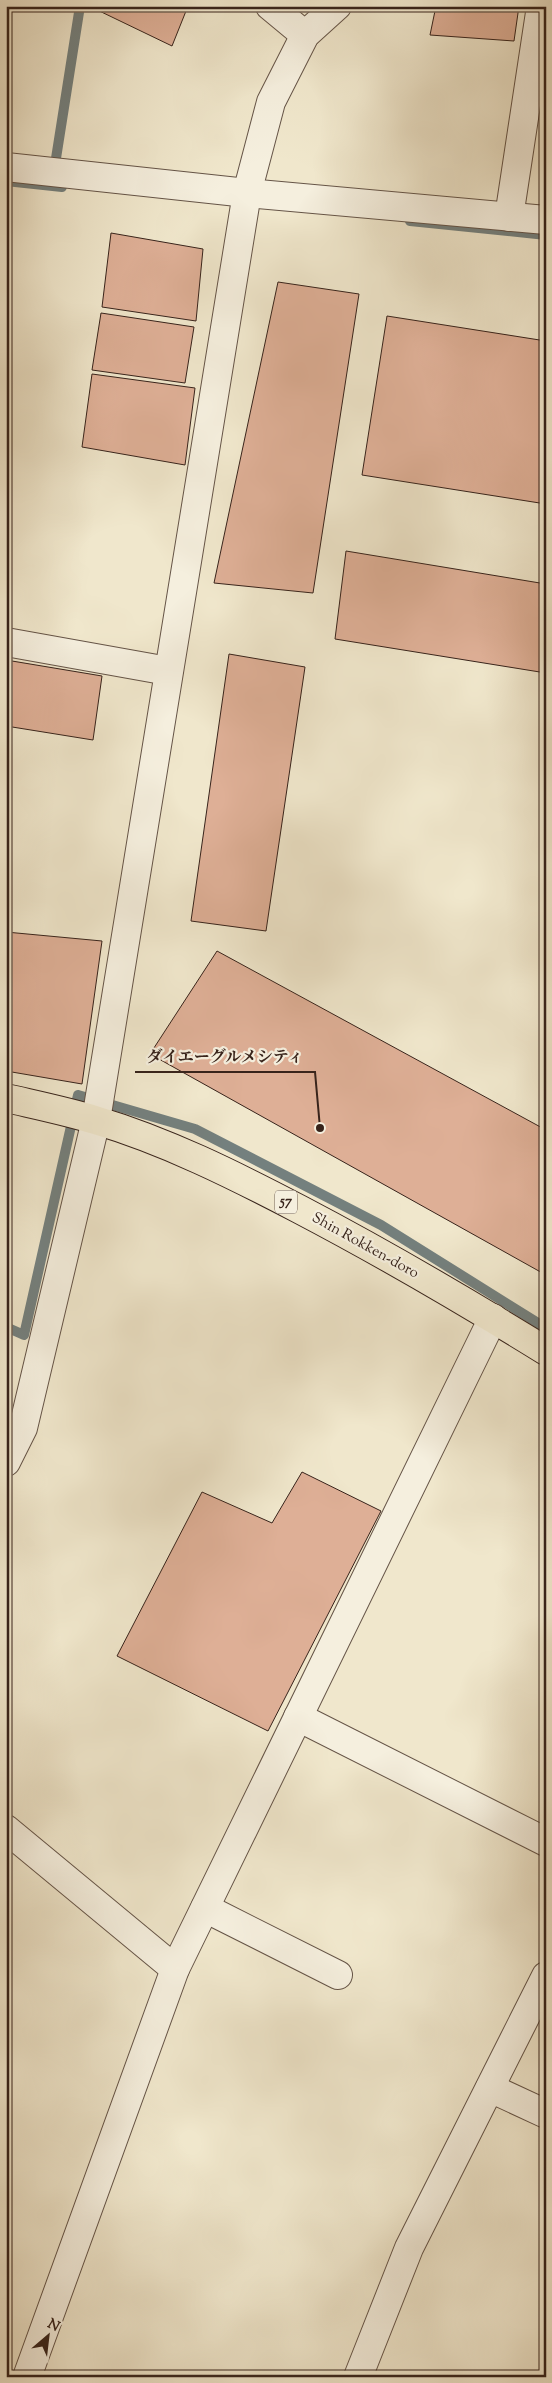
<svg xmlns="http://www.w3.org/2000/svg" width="552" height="2383" font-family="'Sorts Mill Goudy','Noto Serif JP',serif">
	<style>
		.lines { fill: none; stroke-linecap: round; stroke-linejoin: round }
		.stream { stroke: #74807e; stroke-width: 10 }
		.building { fill: #deaf96; stroke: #37231b }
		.minor-casing { stroke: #655447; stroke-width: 30 }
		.major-casing { stroke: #37231b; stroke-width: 30 }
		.minor { stroke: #f5efde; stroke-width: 28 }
		.major { stroke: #f0e7cc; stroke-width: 28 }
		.labels { text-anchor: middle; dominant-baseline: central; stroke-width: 4.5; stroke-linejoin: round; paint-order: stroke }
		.shield { fill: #f5efde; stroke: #706056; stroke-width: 1 }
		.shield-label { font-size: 14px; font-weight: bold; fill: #37231b }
		.street-label { font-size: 15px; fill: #37231b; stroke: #f5efde }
		.leader { fill: none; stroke: #37231b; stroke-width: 2 }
		.callout-dot { fill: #37231b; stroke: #f5efde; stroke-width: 2 }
		.callout-label { font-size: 16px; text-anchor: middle; font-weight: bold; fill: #37231b; stroke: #f5efde; stroke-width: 4.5; stroke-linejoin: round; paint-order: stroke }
	</style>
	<rect width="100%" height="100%" fill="#f0e7cc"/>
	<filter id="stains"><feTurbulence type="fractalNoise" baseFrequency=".004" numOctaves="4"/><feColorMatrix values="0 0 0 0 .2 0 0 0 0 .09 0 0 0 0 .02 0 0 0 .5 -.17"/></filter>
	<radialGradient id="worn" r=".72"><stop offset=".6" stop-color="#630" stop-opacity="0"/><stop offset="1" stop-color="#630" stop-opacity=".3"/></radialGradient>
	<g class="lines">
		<!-- stream -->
		<g class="stream">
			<path d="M54,171L80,6"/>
			<path d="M6,181L62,187"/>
			<path d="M410,221L546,235"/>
			<path d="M6,1327L24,1335L78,1095L195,1129L381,1225L546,1328"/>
		</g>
	</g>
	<!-- building -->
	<g class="building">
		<path d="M89,6H188L172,46Z"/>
		<path d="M436,6H519L514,41L430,35Z"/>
		<path d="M111,233L203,249L196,321L102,307Z"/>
		<path d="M278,282L359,294L313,593L214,583Z"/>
		<path d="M101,313L194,327L185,383L92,370Z"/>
		<path d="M387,316L546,341V504L362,475Z"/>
		<path d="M92,374L195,388L185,465L82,447Z"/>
		<path d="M346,551L546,584V673L335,639Z"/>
		<path d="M229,654L305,667L266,931L191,921Z"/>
		<path d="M6,660L102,676L93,740L6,726Z"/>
		<path d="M6,932L102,941L82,1084L6,1071Z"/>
		<path d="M217,951L546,1130V1275L150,1054Z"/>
		<path d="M302,1472L381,1511L268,1731L117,1656L202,1492L272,1523Z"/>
	</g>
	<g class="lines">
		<defs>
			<g id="minor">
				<path d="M270,6L305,35"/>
				<path d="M6,167L247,193L546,220"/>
				<path d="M509,217L541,6"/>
				<path d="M6,642L168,671"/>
				<path d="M6,1462L23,1428L96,1120L247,193L271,102L305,35L337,6"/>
				<path d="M298,1717L546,1842"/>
				<path d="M6,1829L175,1969"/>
				<path d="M205,1908L338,1975"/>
				<path d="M490,2088L546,2114"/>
				<path d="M27,2377L175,1969L493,1318"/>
				<path d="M358,2377L409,2248L546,1976"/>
			</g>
			<path id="major" d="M6,1098C36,1105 66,1111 95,1120C166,1141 234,1175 299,1209C383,1253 465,1301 546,1351"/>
		</defs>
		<!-- minor casing -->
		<use href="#minor" class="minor-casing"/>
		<!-- major casing -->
		<use href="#major" class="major-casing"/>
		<!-- minor -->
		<use href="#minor" class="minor"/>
		<!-- major -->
		<use href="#major" class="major"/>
	</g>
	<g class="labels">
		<!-- shield labels -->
		<rect class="shield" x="275" y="1190.5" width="22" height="23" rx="4"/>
		<g class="shield-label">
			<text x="286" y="1202">57</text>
		</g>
		<!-- street labels -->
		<g class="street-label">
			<text transform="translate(365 1246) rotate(29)">Shin Rokken-doro</text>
		</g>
	</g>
	<!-- callouts -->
	<path class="leader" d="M320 1128L315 1072H135"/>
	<circle class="callout-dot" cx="320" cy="1128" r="5"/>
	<g class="callout-label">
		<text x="225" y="1062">ダイエーグルメシティ</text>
	</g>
	<!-- margin -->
	<rect width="552" height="2383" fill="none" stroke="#f0e7cc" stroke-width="25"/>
	<rect x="8" y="8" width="537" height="2368" fill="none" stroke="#37231b" stroke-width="2.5"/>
	<rect x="12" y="12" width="527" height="2358" fill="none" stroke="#37231b"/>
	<!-- north arrow -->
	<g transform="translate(48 2336) rotate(28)" stroke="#f5efde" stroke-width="4" paint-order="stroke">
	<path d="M0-4L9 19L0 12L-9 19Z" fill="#37231b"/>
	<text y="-8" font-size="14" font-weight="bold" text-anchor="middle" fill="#37231b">N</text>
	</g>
	<rect width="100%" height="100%" filter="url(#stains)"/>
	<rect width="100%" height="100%" fill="url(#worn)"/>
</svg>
